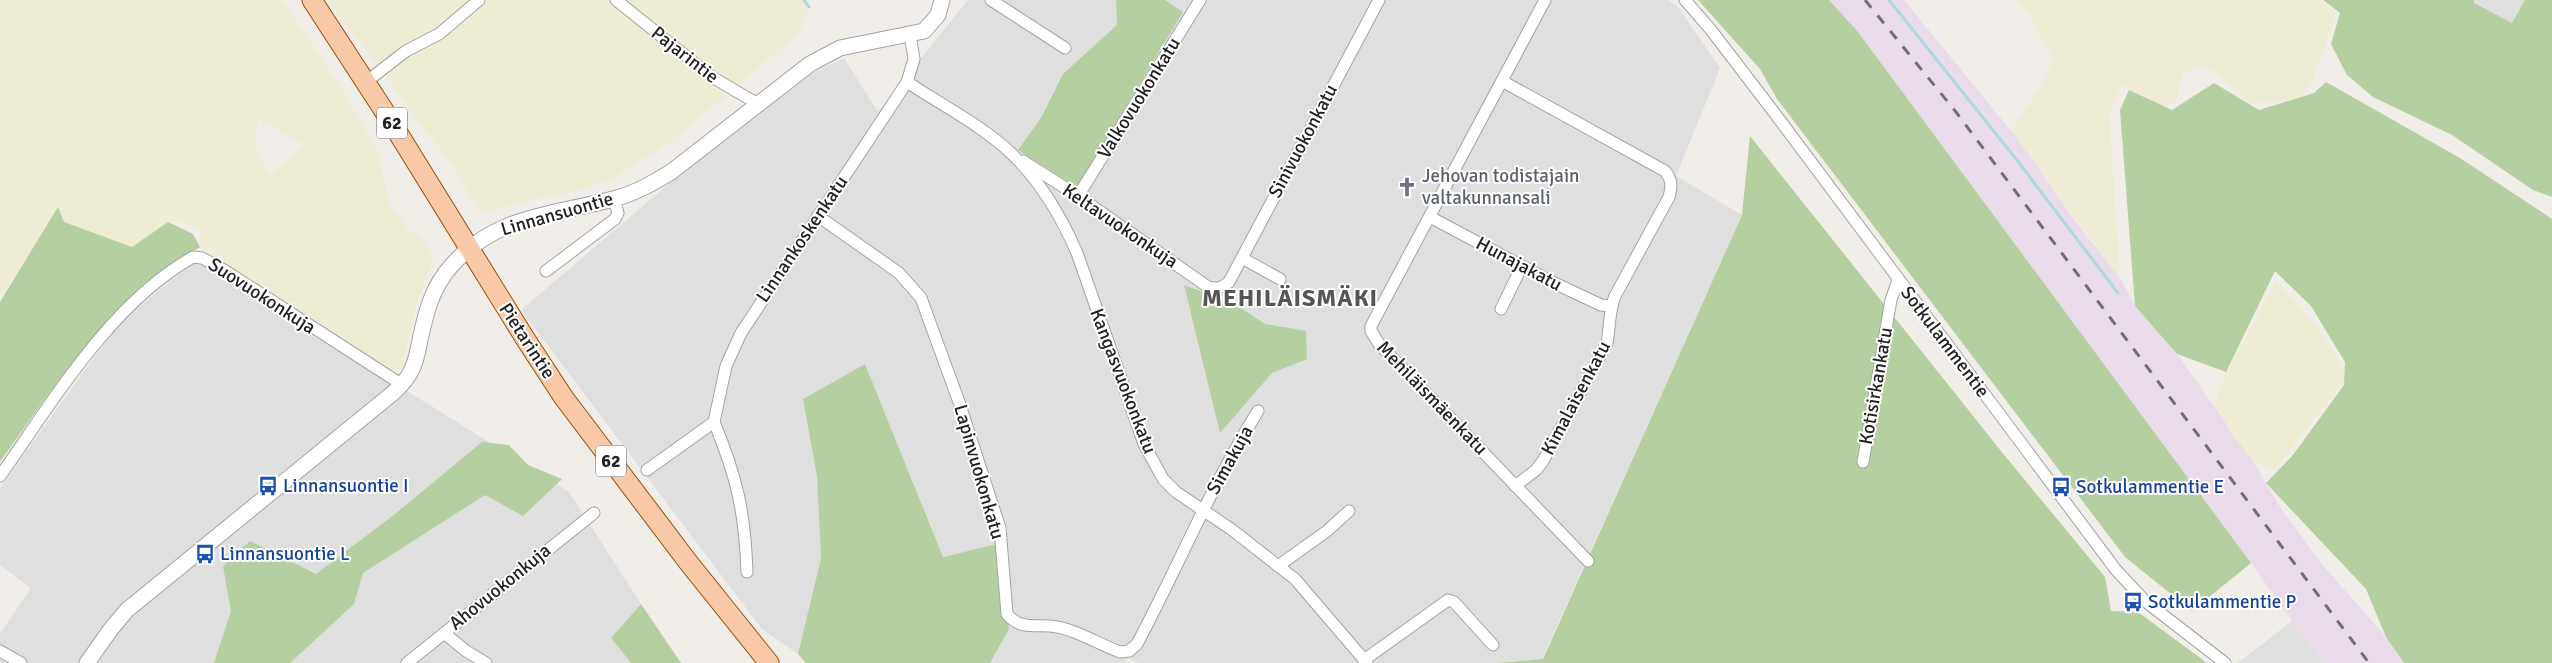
<svg xmlns="http://www.w3.org/2000/svg" width="2552" height="663" font-family="Signika,sans-serif">
	<style>
		.residential { fill: #e0dfdf }
		.industrial { fill: #eadbea }
		.farmland { fill: #efecd5; fill-rule: evenodd }
		.forest { fill: #b5cfa0 }
		.lines { fill: none; stroke-linecap: round; stroke-linejoin: round }
		.stream { stroke: #acd9dd; stroke-width: 3 }
		.minor-casing { stroke: #a3a3a3; stroke-width: 13 }
		.tertiary-casing { stroke: #a3a3a3; stroke-width: 17 }
		.primary-casing { stroke: #985007; stroke-width: 21 }
		.minor { stroke: #fff; stroke-width: 11 }
		.tertiary { stroke: #fff; stroke-width: 15 }
		.primary { stroke: #f8c8a7; stroke-width: 19 }
		.rail { stroke: #707070; stroke-width: 3; stroke-dasharray: 10 10; stroke-linecap: butt }
		.labels { text-anchor: middle; dominant-baseline: central; stroke-width: 4; stroke-linejoin: round; paint-order: stroke }
		.shield { fill: #fff; stroke: #646464; stroke-width: 1 }
		.shield-label { font-size: 18px; font-weight: bold; fill: #222 }
		.street-label { font-size: 19px; fill: #222; stroke: #fff }
		.worship-label { font-size: 19px; fill: #5b616d; stroke: #fff; text-anchor: start }
		.transit-label { font-size: 19px; fill: #164399; stroke: #fff; text-anchor: start }
		.district-label { font-size: 24px; font-weight: bold; letter-spacing: 1px; fill: #555; stroke: #fff }
	</style>
	<rect width="100%" height="100%" fill="#f1ede9"/>
	<!-- residential -->
	<g class="residential">
		<path d="M968,0H1668L1678,7L1720,68L1676,176L1742,215L1542,659L1497,663H1138L1128,658L1125,663H990L1009,629L997,544L943,557L865,364L803,399L817,473L821,558L798,654L761,628L521,310L685,170L813,73L844,58L878,112Z"/>
		<path d="M2443,0H2530L2513,33Z"/>
		<path d="M192,263L204,264L569,492L641,604L611,638L631,663H0V634L31,588L0,565V488L118,324Z"/>
		<path d="M2292,621L2325,663H2238Z"/>
	</g>
	<!-- industrial -->
	<path class="industrial" d="M1829,0H1904L2021,143L2076,222L2120,278L2135,306L2177,354L2253,461L2278,504L2319,561L2386,637L2404,663H2325L2292,621L2251,563L1858,32Z"/>
	<!-- farmland -->
	<g class="farmland">
		<path d="M0,0H282L346,96L374,145L379,154L389,204L406,227L425,243L434,257L415,308L402,368L397,371L372,359L292,310L201,247L198,240L203,232L181,220L173,223L138,248L63,224L59,209L0,297ZM258,119L305,145L269,175L255,145Z"/>
		<path d="M326,0H804L809,7L800,31L738,86L667,144L610,180L586,188L480,213L462,181L442,151L419,123L387,77Z"/>
		<path d="M2016,0H2320L2337,14L2313,80L2301,98L2249,104L2221,76L2202,65L2183,74L2176,100L2165,109L2123,85L2113,102L2109,116L2120,278L2011,131L2041,86L2054,60L2027,12Z"/>
		<path d="M2276,280L2318,327L2340,363L2346,380L2274,470L2253,461L2231,433L2216,403L2219,388Z"/>
	</g>
	<!-- forest -->
	<g class="forest">
		<path d="M1116,0H1165L1183,12L1077,187L1018,150L1041,118L1063,74L1117,25Z"/>
		<path d="M1698,0H1829L1858,32L2251,563L2192,611L2125,557L1777,99L1760,69Z"/>
		<path d="M2323,0H2474V3L2512,23L2525,0H2552V197L2533,190L2452,135L2373,97L2347,75L2331,44L2340,13Z"/>
		<path d="M2326,82L2460,158L2552,219V663H2404L2386,637L2366,589L2266,483L2293,455L2344,385L2345,362L2311,306L2275,271L2226,372L2177,354L2135,306L2120,110L2129,90L2172,110L2214,83L2259,110L2314,93Z"/>
		<path d="M1750,136L2005,456L2105,577L2111,611L2138,612L2207,663H1497L1543,659L1742,215Z"/>
		<path d="M58,207L64,222L132,247L168,222L193,234L200,247C110,299 59,380 0,462V302Z"/>
		<path d="M1184,285L1233,303L1265,324L1306,331L1307,359L1272,373L1220,433Z"/>
		<path d="M865,364L943,557L997,544L1009,629L990,663H806L798,654L821,558L817,476L803,399Z"/>
		<path d="M482,442L509,445L528,465L562,479L523,516L485,495L363,573L354,604L290,663H214L231,611L223,566L250,541L316,574L395,514Z"/>
		<path d="M641,604L681,663H631L611,638Z"/>
	</g>
	<g class="lines">
		<!-- stream -->
		<g class="stream">
			<path d="M804,0L809,7"/>
			<path d="M1889,0L2016,159L2118,293"/>
		</g>
		<defs>
			<g id="minor">
				<path d="M616,0L712,77L758,104"/>
				<path d="M991,0L1065,48"/>
				<path d="M1545,0L1371,326V331L1379,344L1588,561"/>
				<path d="M1685,0L1711,30L1776,115L2116,570L2145,601L2225,663"/>
				<path d="M1502,81L1665,171C1672,180 1672,186 1669,197L1615,296C1609,310 1610,327 1607,343L1543,461L1536,470L1515,486"/>
				<path d="M366,82L406,51L439,34L479,0"/>
				<path d="M907,82C940,104 983,126 1012,154C1040,181 1061,216 1077,253L1144,444L1163,479L1176,492L1231,529L1295,579L1367,663"/>
				<path d="M1023,161L1078,196L1208,287C1217,289 1222,288 1229,282L1379,0"/>
				<path d="M1078,196L1200,0"/>
				<path d="M818,216L899,273L921,298L959,402L1000,528L1007,614C1019,629 1033,625 1050,626C1074,628 1098,644 1120,652L1129,651L1137,644C1178,567 1211,486 1258,411"/>
				<path d="M1430,217L1552,282L1601,305L1611,306"/>
				<path d="M1242,258L1280,279"/>
				<path d="M546,271L615,219L618,213L614,199"/>
				<path d="M1501,309L1522,266"/>
				<path d="M714,422C737,477 745,513 747,572"/>
				<path d="M1863,462L1891,300L1898,280"/>
				<path d="M647,470L714,422L726,366L741,333L907,82L914,59L910,35"/>
				<path d="M0,476C54,400 110,304 193,257L202,258L224,270L401,384"/>
				<path d="M1278,566L1327,531L1349,511"/>
				<path d="M444,633L466,651L486,663"/>
				<path d="M0,651L21,663"/>
				<path d="M1364,660L1448,600L1454,602L1493,645"/>
				<path d="M407,663L594,513"/>
			</g>
			<path id="tertiary" d="M87,663L111,629L127,610L393,393C399,387 406,381 410,373C416,363 418,351 420,340C426,312 432,287 452,265C497,215 553,215 613,199C634,194 653,183 671,172L810,64L840,48L924,31L938,15L942,0"/>
			<path id="primary" d="M312,0L390,120L526,340L564,398L688,562L769,663"/>
		</defs>
		<!-- minor casing -->
		<use href="#minor" class="minor-casing"/>
		<!-- tertiary casing -->
		<use href="#tertiary" class="tertiary-casing"/>
		<!-- primary casing -->
		<use href="#primary" class="primary-casing"/>
		<!-- minor -->
		<use href="#minor" class="minor"/>
		<!-- tertiary -->
		<use href="#tertiary" class="tertiary"/>
		<!-- primary -->
		<use href="#primary" class="primary"/>
		<!-- rail -->
		<path class="rail" d="M1865,0L1956,112L2369,663"/>
	</g>
	<!-- icons -->
	<defs>
		<symbol id="church-bare" viewBox="-9 -9 18 18"><path d="M-1.2-6h2.4v3.5h3.3v2.4h-3.3V6h-2.4V-.1h-3.3v-2.4h3.3Z" fill="#6b7280" stroke="#fff" stroke-width="2.5" paint-order="stroke"/></symbol>
		<symbol id="bus-bare" viewBox="-9 -9 18 18"><path d="M-5-6H5V4H4V6H2V4H-2V6H-4V4H-5ZM-3.5-4V0h7V-4ZM-3.5 1.2v1.5H-2V1.2ZM2 1.2v1.5H3.5V1.2Z" fill="#1a4fb4" stroke="#fff" stroke-width="2.5" paint-order="stroke"/></symbol>
	</defs>
	<g fill-rule="evenodd">
		<use href="#church-bare" x="1393" y="173" width="28" height="28"/>
		<use href="#bus-bare" x="254" y="472" width="28" height="28"/>
		<use href="#bus-bare" x="2047" y="473" width="28" height="28"/>
		<use href="#bus-bare" x="191" y="540" width="28" height="28"/>
		<use href="#bus-bare" x="2119" y="588" width="28" height="28"/>
	</g>
	<g class="labels">
		<!-- shield labels -->
		<g class="shield">
			<rect x="377" y="107.5" width="30" height="31" rx="4"/>
			<rect x="596" y="445.5" width="30" height="31" rx="4"/>
		</g>
		<g class="shield-label">
			<text x="392" y="123">62</text>
			<text x="611" y="461">62</text>
		</g>
		<!-- street labels -->
		<g class="street-label">
			<text transform="translate(685 55) rotate(38)">Pajarintie</text>
			<text transform="translate(1139 98) rotate(-58)">Valkovuokonkatu</text>
			<text transform="translate(1303 141) rotate(-62)">Sinivuokonkatu</text>
			<text transform="translate(557 214) rotate(-16)">Linnansuontie</text>
			<text transform="translate(1120 226) rotate(34)">Keltavuokonkuja</text>
			<text transform="translate(802 239) rotate(-56)">Linnankoskenkatu</text>
			<text transform="translate(1519 264) rotate(28)">Hunajakatu</text>
			<text transform="translate(262 296) rotate(33)">Suovuokonkuja</text>
			<text transform="translate(527 341) rotate(57)">Pietarintie</text>
			<text transform="translate(1945 342) rotate(53)">Sotkulammentie</text>
			<text transform="translate(1123 381) rotate(69)">Kangasvuokonkatu</text>
			<text transform="translate(1876 386) rotate(-80)">Kotisirkankatu</text>
			<text transform="translate(1432 398) rotate(46)">Mehiläismäenkatu</text>
			<text transform="translate(1576 398) rotate(-62)">Kimalaisenkatu</text>
			<text transform="translate(1230 460) rotate(-61)">Simakuja</text>
			<text transform="translate(979 472) rotate(74)">Lapinvuokonkatu</text>
			<text transform="translate(500 587) rotate(-39)">Ahovuokonkuja</text>
		</g>
		<!-- worship labels -->
		<g class="worship-label">
			<text x="1422" y="176">Jehovan todistajain<tspan x="1422" dy="22">valtakunnansali</tspan></text>
		</g>
		<!-- transit labels -->
		<g class="transit-label">
			<text x="283" y="486">Linnansuontie I</text>
			<text x="2076" y="487">Sotkulammentie E</text>
			<text x="220" y="554">Linnansuontie L</text>
			<text x="2148" y="602">Sotkulammentie P</text>
		</g>
		<!-- district labels -->
		<g class="district-label">
			<text x="1290" y="298">MEHILÄISMÄKI</text>
		</g>
	</g>
</svg>
